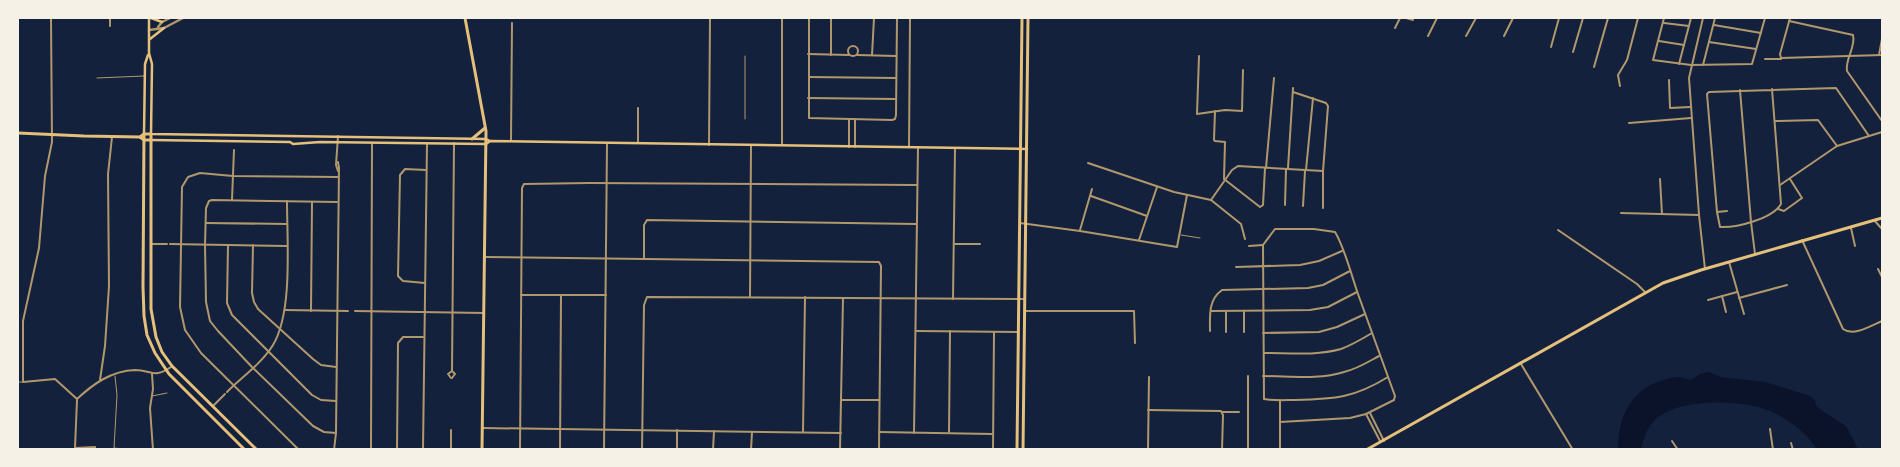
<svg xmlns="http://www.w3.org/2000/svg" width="1900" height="467" font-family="'Titillium Web',sans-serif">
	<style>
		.water { fill: #0b132b }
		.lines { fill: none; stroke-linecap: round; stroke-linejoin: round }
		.service { stroke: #b1986c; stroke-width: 1 }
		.minor { stroke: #b1986c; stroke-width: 2 }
		.tertiary { stroke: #b1986c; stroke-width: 2.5 }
		.secondary { stroke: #e5c07b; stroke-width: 2.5 }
		.primary { stroke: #e5c07b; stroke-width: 3 }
	</style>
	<rect width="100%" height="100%" fill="#14213d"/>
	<!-- water -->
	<path class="water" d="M1709,372L1721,377L1766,382L1810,396L1815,400L1816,405L1821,410L1846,426L1858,449H1817C1806,433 1789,419 1770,411C1742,399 1675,397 1653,422C1647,429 1643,440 1641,449H1618C1618,419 1629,392 1660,381C1666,379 1673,377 1679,377C1683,377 1687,379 1691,380L1700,374Z"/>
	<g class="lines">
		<!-- service -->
		<g class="service">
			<path d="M97,78L144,76"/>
			<path d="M745,119V56"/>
			<path d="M1181,235L1200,238"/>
			<path d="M115,376L117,395L114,448L131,450"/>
			<path d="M18,382H23"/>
			<path d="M152,396L167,393"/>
		</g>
		<!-- minor -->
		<g class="minor">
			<path d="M51,18L52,142L45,176L39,248L23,321V382L55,379L77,399"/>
			<path d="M110,18V26"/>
			<path d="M809,18V118L892,120L895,119L896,115L897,18"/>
			<path d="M1406,18L1413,20"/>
			<path d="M1664,18L1653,60L1691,65L1752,64L1765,18"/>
			<path d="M1703,18L1689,78L1699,215L1705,269"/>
			<path d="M1790,18L1780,54L1781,58L1882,55"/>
			<path d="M1789,21L1853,35C1856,48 1845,58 1847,71L1882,121"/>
			<path d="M1664,23L1689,26"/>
			<path d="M1714,25L1761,33"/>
			<path d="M1395,28L1400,18"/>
			<path d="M1428,36L1437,18"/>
			<path d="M1466,36L1476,18"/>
			<path d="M1504,36L1513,18"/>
			<path d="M1659,41L1684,45"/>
			<path d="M1709,42L1756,49"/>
			<circle cx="853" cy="51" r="5"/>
			<path d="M1551,47L1559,18"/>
			<path d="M1573,52L1583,18"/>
			<path d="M808,54L849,55"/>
			<path d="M831,55V18"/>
			<path d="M857,55L896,56"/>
			<path d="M872,55L874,18"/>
			<path d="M1879,55L1882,39"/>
			<path d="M1199,56L1197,114L1225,110L1242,111L1243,70"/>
			<path d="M1765,59H1781"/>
			<path d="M1679,64L1691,18"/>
			<path d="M1703,65L1715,18"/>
			<path d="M1594,67L1608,18"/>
			<path d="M809,77L896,78"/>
			<path d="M1669,80L1670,108L1690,107"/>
			<path d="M1620,86L1618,75L1627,60L1638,18"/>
			<path d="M1772,89L1781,204C1772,219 1736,228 1720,227L1717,212L1707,94L1709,92L1836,88L1869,136"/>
			<path d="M1740,90L1751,222L1755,254"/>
			<path d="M1293,92L1326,103L1328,106L1323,171V208"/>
			<path d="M808,98L895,99"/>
			<path d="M1215,111L1214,140L1215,141L1225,142L1224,179L1260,207L1263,205L1265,168"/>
			<path d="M849,119V147"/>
			<path d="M855,119V147"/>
			<path d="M1775,121L1818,120L1837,146"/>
			<path d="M1629,123L1691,118"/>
			<path d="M511,140L512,23"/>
			<path d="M638,143V108"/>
			<path d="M709,145L710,18"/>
			<path d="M782,145V18"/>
			<path d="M909,147L910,18"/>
			<path d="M1088,163L1174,192L1211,200L1241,224L1245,239"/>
			<path d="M1266,168L1274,78"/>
			<path d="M1288,168L1293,88"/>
			<path d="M1306,170L1313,98"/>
			<path d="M338,171L336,165L338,136"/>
			<path d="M1660,179L1662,214"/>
			<path d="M1780,185L1837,146L1882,132"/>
			<path d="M1091,196L1147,216"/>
			<path d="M232,200L234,150"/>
			<path d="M1211,200L1232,170L1238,166L1323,171"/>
			<path d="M1285,205L1286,170"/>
			<path d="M1303,206L1305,171"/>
			<path d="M1778,209L1784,211L1802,198L1790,179"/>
			<path d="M1717,212L1727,211"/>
			<path d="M1621,213L1699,215"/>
			<path d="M1874,220L1882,229"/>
			<path d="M206,223L286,224"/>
			<path d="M1020,223L1080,231L1177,247L1187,195"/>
			<path d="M1851,228L1855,246"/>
			<path d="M1080,230L1092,189"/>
			<path d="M1558,230L1637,284L1645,292"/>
			<path d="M1139,240L1157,187"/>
			<path d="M1802,240L1843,329C1854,337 1872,325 1882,321"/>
			<path d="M151,244H167"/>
			<path d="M170,244L287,246"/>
			<path d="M955,244H980"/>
			<path d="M228,245L227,303L232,315L312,395L321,400L336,401"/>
			<path d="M253,245L252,293L254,302L258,309L313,359L321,365L336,367"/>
			<path d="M1249,246L1263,245"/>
			<path d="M485,257L879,262L881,266L879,450"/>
			<path d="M644,258V225L647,220L916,224"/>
			<path d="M1729,262L1744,314"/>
			<path d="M1236,267L1300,265L1319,261L1342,251"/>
			<path d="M1878,269L1882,277"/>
			<path d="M425,283L403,281L398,276L400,175L405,169L426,170"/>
			<path d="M521,295H606"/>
			<path d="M1722,296L1726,312"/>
			<path d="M750,297L751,145"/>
			<path d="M1739,298L1787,285"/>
			<path d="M953,299L955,149"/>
			<path d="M1708,300L1737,292"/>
			<path d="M285,310L348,311"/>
			<path d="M311,311L312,202"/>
			<path d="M355,311L484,313"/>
			<path d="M1025,311H1134L1135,343"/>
			<path d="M1211,311L1310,310L1328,307L1357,292"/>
			<path d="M1226,312V332"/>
			<path d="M916,331L1018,332"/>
			<path d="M1210,331C1210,316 1208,300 1222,290L1308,288L1323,285L1350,271"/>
			<path d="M1244,332V312"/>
			<path d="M1263,333L1319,332L1337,327L1365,314"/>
			<path d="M1264,353C1289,353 1316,356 1341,349C1352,345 1362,339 1372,333"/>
			<path d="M1521,364L1573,450"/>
			<path d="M152,374L153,389L150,408L153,450"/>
			<path d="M1263,376C1290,376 1319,380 1344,372C1357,369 1368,362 1379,356"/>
			<path d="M451,378L448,374L452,371"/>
			<path d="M452,378L455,374L452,371L454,143"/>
			<path d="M100,380L105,346L109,286L108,174L112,137"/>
			<path d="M227,392C242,377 262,363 273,345C293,312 287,241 287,201"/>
			<path d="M77,399C93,384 111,371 135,370C152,370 154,379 171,367"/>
			<path d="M77,400L75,448L95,447V450"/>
			<path d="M841,400H879"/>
			<path d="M1280,400V450"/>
			<path d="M213,406L225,394"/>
			<path d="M1148,410L1221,411L1223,415L1222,450"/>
			<path d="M1222,412H1239"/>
			<path d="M1370,413L1384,441"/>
			<path d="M1366,414L1380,441"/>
			<path d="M1280,422L1350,418L1366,414L1394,400L1395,396C1383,362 1370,328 1358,294C1352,277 1344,246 1335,232L1314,229H1275L1263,245L1264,399C1274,401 1285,400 1295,400C1335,399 1354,398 1388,377"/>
			<path d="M483,428L841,433"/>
			<path d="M1770,429L1773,450"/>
			<path d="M803,432L805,297"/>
			<path d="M879,432L992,434"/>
			<path d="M336,433L324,432L313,426L252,367L218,331L210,321L206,302L205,245L206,208L209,201L212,200L337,202"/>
			<path d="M914,433L918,147"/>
			<path d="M949,433L950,331"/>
			<path d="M1672,441L1678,450"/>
			<path d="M1791,443L1793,450"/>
			<path d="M299,450L201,353L185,330L180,307L182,187L188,177L200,173L233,176L338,177"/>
			<path d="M334,450L336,433L339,168L338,162"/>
			<path d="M371,450L372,143"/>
			<path d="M397,450L398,343L403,337H423"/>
			<path d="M423,450L427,143"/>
			<path d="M451,450V430"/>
			<path d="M520,450L522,188L524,184L589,183L917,185"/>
			<path d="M560,450L561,295"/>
			<path d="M604,450L607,144"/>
			<path d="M642,450L644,305L647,297L1025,299"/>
			<path d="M677,450V430"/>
			<path d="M713,450L714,431"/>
			<path d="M751,450L752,432"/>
			<path d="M840,450L843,298"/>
			<path d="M993,450L994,332"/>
			<path d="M1148,450L1149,377"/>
			<path d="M1248,450V376"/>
		</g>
		<!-- tertiary -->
		<g class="tertiary">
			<path d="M158,27L162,22L170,18"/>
			<path d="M149,30L164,28L183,18"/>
		</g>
		<!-- secondary -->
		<g class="secondary">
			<path d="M149,18V53L152,64L151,134L486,139L490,141"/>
			<path d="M151,18L162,22"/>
			<path d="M150,39L164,28"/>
			<path d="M144,134L145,64L148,55"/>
			<path d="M151,140L290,142L293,144L320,142L486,144L490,141L1027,149"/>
		</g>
		<!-- primary -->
		<g class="primary">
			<path d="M465,18L486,131L482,450"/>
			<path d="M18,133L84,136L140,137L144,140H151"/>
			<path d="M144,134L143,287L144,316L147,335L155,353L169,374L245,450"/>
			<path d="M140,137L144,134H151V309L156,337L162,352L172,366L257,450"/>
			<path d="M472,139L485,128"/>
			<path d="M1017,450L1022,18"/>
			<path d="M1023,450L1028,18"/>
			<path d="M1366,450L1663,283L1701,270L1882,218"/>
		</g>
	</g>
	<!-- border -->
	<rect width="1900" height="467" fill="none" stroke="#f6f1e7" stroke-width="38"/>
</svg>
